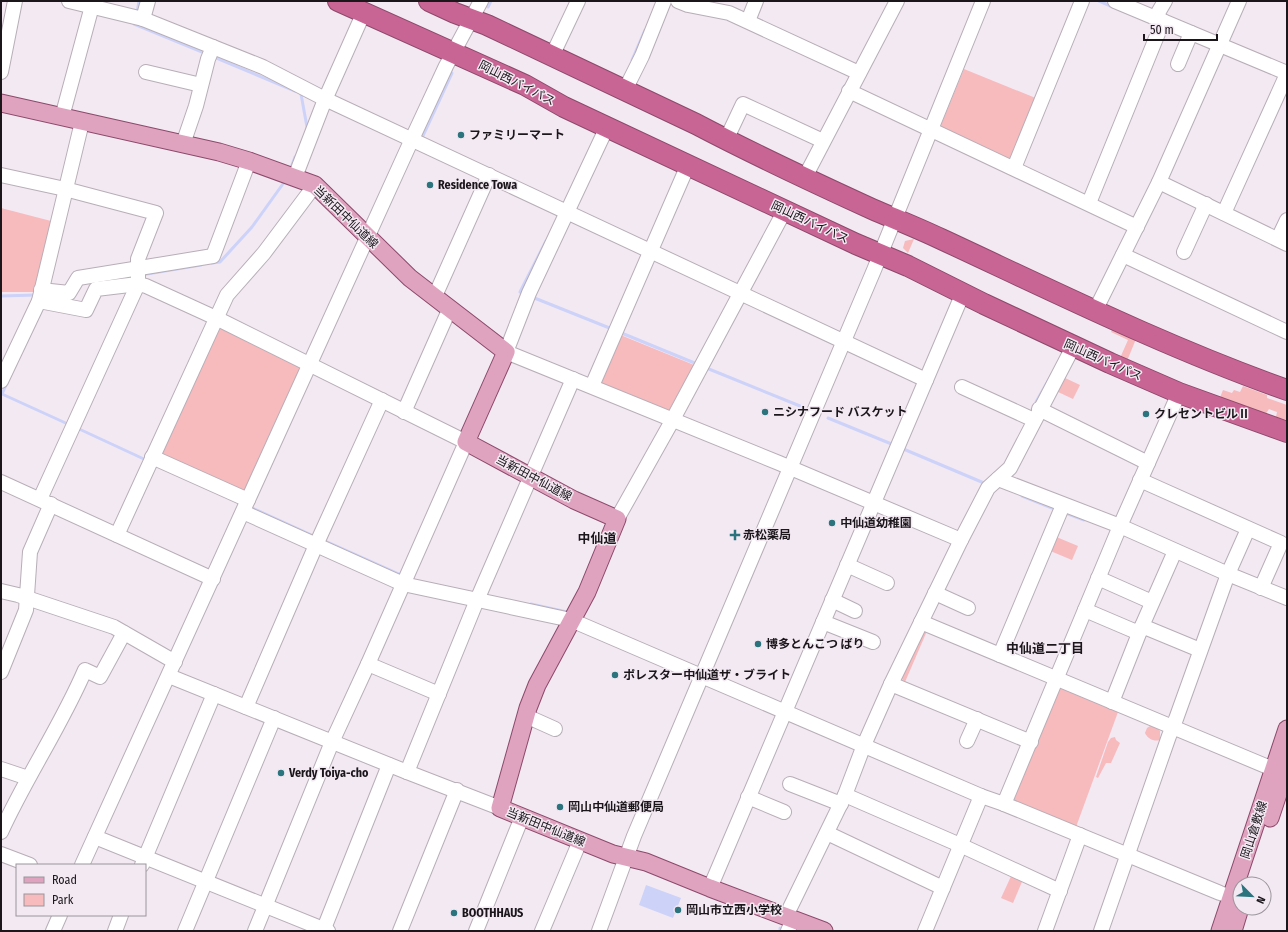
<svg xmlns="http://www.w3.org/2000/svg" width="1288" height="932" font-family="'Fira Sans Condensed','Noto Sans JP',sans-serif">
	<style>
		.green { fill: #f7babd }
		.water { fill: #cdd2f9 }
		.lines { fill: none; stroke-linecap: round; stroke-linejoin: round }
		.stream { stroke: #cdd2f9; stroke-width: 3 }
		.minor-casing { stroke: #b8aeb7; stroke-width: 16 }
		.major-casing { stroke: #8c496a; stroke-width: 19 }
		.highway-casing { stroke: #8c496a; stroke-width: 22 }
		.minor { stroke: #fff; stroke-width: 14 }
		.major { stroke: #dfa3bf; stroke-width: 17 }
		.highway { stroke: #c96595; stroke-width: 20 }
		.poi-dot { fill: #2b747d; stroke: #f3e9f3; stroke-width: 1.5 }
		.labels { text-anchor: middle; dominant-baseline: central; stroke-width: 3; stroke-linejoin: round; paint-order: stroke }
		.street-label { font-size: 12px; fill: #1a161a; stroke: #f3e9f3 }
		.poi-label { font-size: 12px; font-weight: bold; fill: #1a161a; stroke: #f3e9f3; text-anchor: start }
		.neighbourhood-label { font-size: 13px; font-weight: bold; fill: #1a161a; stroke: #f3e9f3 }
	</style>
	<rect width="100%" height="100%" fill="#f3e9f3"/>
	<!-- green -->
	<g class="green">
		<path d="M964,69L1038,99L1013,159L1008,161L943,131L941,125Z"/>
		<path d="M1,208L51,221L34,292H1Z"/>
		<path d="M914,239L908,253L903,248L905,241Z"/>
		<path d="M221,326L298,363L300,371L245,491L159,454L216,327Z"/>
		<path d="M1113,328L1136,339L1127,361L1120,358L1128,340L1111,332Z"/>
		<path d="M618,334L694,365L667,414L601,387L599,380Z"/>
		<path d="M1063,377L1080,385L1073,399L1056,391Z"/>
		<path d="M1243,386L1267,395V398L1287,405V420L1276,417L1277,412L1269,409L1265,415L1219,400L1223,390L1232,393L1234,390L1240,392Z"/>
		<path d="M1054,536L1078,546L1072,560L1048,550Z"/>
		<path d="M924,630L927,631L905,682L901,678Z"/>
		<path d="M1062,687L1118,712L1076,827L1013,803L1012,798L1058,688Z"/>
		<path d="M1150,726L1156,727L1160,731V740C1154,742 1148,739 1145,733L1147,728Z"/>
		<path d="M1115,737L1116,740L1120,743L1111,763H1106L1098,778L1096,777L1108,742L1111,738Z"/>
		<path d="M1013,872L1024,877L1013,903L1001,898Z"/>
	</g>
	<!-- water -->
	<path class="water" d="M646,885L681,898L673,918L639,905Z"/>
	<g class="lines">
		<!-- stream -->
		<g class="stream">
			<path d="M1099,1L1113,7"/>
			<path d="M488,7L491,1"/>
			<path d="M137,13L139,1"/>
			<path d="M134,22V24L207,54"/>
			<path d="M214,57L295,91"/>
			<path d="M632,60L645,30"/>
			<path d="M301,94L307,127V129"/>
			<path d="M421,140L452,73"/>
			<path d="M290,170L295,157"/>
			<path d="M212,263L220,262L252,227L285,181"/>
			<path d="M141,275L201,265"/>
			<path d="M525,294L520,292L546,241"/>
			<path d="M1,296L36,295"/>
			<path d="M532,297L612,329"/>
			<path d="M619,332L697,364"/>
			<path d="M704,367L800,406"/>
			<path d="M7,383L2,394L70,425"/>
			<path d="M1036,402L1052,374"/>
			<path d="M828,418L894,445"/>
			<path d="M77,428L146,460"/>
			<path d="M901,448L984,483H986"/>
			<path d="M1022,496L1052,508"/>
			<path d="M250,507L316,537"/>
			<path d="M1068,514L1084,520"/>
			<path d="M323,540L399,574"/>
			<path d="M531,604L567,612"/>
			<path d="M780,928V931"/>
		</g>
		<defs>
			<g id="minor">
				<path d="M69,1L143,19L263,67L325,99L926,380"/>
				<path d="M678,1L688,5L729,13L859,73"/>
				<path d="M1115,1L1287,73"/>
				<path d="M1155,18L1165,1"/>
				<path d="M143,19L148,1"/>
				<path d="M748,21L756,1"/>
				<path d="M552,56L578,1"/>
				<path d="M1178,64L1191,33"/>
				<path d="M1,72L15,1"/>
				<path d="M146,72L201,85"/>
				<path d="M625,90L642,56L664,1"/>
				<path d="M849,91L1137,227"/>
				<path d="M62,117L92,6"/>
				<path d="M607,127L529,293L506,352L779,463L961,540"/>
				<path d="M726,140L743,104L823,141"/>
				<path d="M183,144L196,106L208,59L213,47"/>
				<path d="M1014,168L1082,1"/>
				<path d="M1,175L65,189L156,213L138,259V284L40,499"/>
				<path d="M295,177L324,102L364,12"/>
				<path d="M805,177L897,1"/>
				<path d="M1159,182L1287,244"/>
				<path d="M1089,203L1163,21"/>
				<path d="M1224,213L1287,74"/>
				<path d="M1278,239L1287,220"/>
				<path d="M1184,252L1206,204"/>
				<path d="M1123,255L1287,332"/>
				<path d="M41,290L69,293L78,278L213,256L249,161"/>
				<path d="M435,296L489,175"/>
				<path d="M39,301L86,310L96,289L138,284L146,286L216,318L466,442L368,664L332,742L255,931"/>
				<path d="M1095,311L1159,182L1239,1"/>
				<path d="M1,381L39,301L82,122"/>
				<path d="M592,386L688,165"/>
				<path d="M962,387L1034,420"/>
				<path d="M1039,409L1148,463"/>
				<path d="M404,412L450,308"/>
				<path d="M152,457L248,500"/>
				<path d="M998,479L1120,526L1228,574L1287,598"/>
				<path d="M1140,480L1281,543L1261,588"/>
				<path d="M1,482L213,579"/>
				<path d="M243,512L403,584L571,620L981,796L1004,804L1220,893L1240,900"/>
				<path d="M617,519L672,421L785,210"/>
				<path d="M117,535L227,295L264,253L315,185"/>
				<path d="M847,565L887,583"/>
				<path d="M1098,578L1152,602"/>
				<path d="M1,591L18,595L114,627L175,662"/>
				<path d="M935,593L968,608"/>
				<path d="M832,600L855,611"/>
				<path d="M1085,610L1139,633"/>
				<path d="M823,622L873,642"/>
				<path d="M921,622L1273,769"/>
				<path d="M1142,626L1200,650"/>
				<path d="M1000,655L1063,505"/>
				<path d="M368,664L439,694"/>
				<path d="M1,672L26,610L30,552L51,504"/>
				<path d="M169,676L407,772L500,808"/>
				<path d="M891,684L1031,742"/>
				<path d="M1112,702L1142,626L1175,551"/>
				<path d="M246,707L316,545L382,400"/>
				<path d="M526,716L555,729"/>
				<path d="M967,741L977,719"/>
				<path d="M1,769L28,778"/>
				<path d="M407,772L477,600L573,379"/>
				<path d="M790,784L841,804"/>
				<path d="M845,795L960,845L1060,891"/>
				<path d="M748,797L784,812"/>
				<path d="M1004,804L1120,526L1179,393"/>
				<path d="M1,832C26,777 61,726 85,670L100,677L124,633"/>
				<path d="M827,833L943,888"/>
				<path d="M95,837L328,931"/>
				<path d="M1,854L30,865"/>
				<path d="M82,865L412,139L446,66L481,1"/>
				<path d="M142,865L214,694"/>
				<path d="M710,888L963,293"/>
				<path d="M786,916L845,795L864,745L891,684L961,540L988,488L1010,468L1073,347"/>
				<path d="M53,931L60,915"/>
				<path d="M115,931L121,915"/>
				<path d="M185,931L274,718"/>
				<path d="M323,931L389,765"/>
				<path d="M400,931L457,790"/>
				<path d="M476,931L522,817"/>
				<path d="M542,931L580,841"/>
				<path d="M599,931L634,836L874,270L983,1"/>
				<path d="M788,931L793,919"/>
				<path d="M925,931L981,796"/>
				<path d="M1045,931L1080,835"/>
				<path d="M1101,931L1169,736L1176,719L1228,574L1248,529"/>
			</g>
			<g id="major">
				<path d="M1,103L219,152L249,161L315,185L410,278L506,352L466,442L574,500L617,519L587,592L537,685L528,708L500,808L613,854L646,862L710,888L824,931"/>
				<path d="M1270,818L1287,767"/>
				<path d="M1220,931L1287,729"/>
				<path d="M1233,931L1240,908"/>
			</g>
			<g id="highway">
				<path d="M338,1L525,85L564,107L856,244L908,266L984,304L1110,363L1179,393L1287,432"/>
				<path d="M429,1L455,13L487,25L696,124C753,154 813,182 872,209C895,219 918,228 941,239C1055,292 1168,348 1287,390"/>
			</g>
		</defs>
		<!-- minor casing -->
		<use href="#minor" class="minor-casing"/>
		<!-- major casing -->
		<use href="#major" class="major-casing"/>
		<!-- highway casing -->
		<use href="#highway" class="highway-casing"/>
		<!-- minor -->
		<use href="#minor" class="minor"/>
		<!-- major -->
		<use href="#major" class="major"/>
		<!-- highway -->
		<use href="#highway" class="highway"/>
	</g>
	<!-- markers -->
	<g class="poi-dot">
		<circle cx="461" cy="135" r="4"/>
		<circle cx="430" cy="185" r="4"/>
		<circle cx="765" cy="412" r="4"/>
		<circle cx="1146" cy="414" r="4"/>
		<circle cx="832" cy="523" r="4"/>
		<path d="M733 529h4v4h4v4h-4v4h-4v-4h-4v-4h4z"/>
		<circle cx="758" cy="644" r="4"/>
		<circle cx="615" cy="675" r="4"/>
		<circle cx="281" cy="773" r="4"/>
		<circle cx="560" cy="807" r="4"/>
		<circle cx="678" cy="910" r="4"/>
		<circle cx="454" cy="913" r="4"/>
	</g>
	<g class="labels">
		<!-- street labels -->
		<g class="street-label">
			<text transform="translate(517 83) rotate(27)">岡山西バイパス</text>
			<text transform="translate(346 217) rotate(44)">当新田中仙道線</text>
			<text transform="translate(810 222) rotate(25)">岡山西バイパス</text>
			<text transform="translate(1103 360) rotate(24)">岡山西バイパス</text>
			<text transform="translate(534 478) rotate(28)">当新田中仙道線</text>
			<text transform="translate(546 827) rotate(22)">当新田中仙道線</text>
			<text transform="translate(1254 830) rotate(-72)">岡山倉敷線</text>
		</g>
		<!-- poi labels -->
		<g class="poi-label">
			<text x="469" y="135">ファミリーマート</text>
			<text x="438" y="185">Residence Towa</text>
			<text x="773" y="412">ニシナフード バスケット</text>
			<text x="1154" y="414">クレセントビルⅡ</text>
			<text x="840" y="523">中仙道幼稚園</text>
			<text x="743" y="535">赤松薬局</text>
			<text x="766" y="644">博多とんこつ ばり</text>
			<text x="623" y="675">ポレスター中仙道ザ・ブライト</text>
			<text x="289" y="773">Verdy Toiya-cho</text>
			<text x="568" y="807">岡山中仙道郵便局</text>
			<text x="686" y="910">岡山市立西小学校</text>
			<text x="462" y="913">BOOTHHAUS</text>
		</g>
		<!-- neighbourhood labels -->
		<g class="neighbourhood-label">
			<text x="597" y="538">中仙道</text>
			<text x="1045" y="648">中仙道二丁目</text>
		</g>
	</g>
	<!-- border -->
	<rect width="1288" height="932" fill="none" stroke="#1a161a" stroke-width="4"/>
	<!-- legend -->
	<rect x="16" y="864" width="130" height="52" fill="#f3e9f3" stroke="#9c959c"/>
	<rect x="24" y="877" width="20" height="6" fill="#dfa3bf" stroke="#9c959c"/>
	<text x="52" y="884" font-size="12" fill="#1a161a">Road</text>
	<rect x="24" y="894" width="20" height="12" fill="#f7babd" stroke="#9c959c"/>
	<text x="52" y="904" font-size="12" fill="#1a161a">Park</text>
	<!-- north arrow -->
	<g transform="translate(1252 896) rotate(114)"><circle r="19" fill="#f3e9f3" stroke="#9c959c"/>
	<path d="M0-3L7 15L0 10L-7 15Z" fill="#2b747d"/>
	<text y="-6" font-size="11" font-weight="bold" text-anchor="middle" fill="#1a161a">N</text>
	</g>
	<!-- scale -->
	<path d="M1144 34v6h73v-6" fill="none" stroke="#1a161a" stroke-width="2"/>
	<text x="1150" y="34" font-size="12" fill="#1a161a" stroke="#f3e9f3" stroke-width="3" paint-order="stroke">50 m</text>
</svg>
